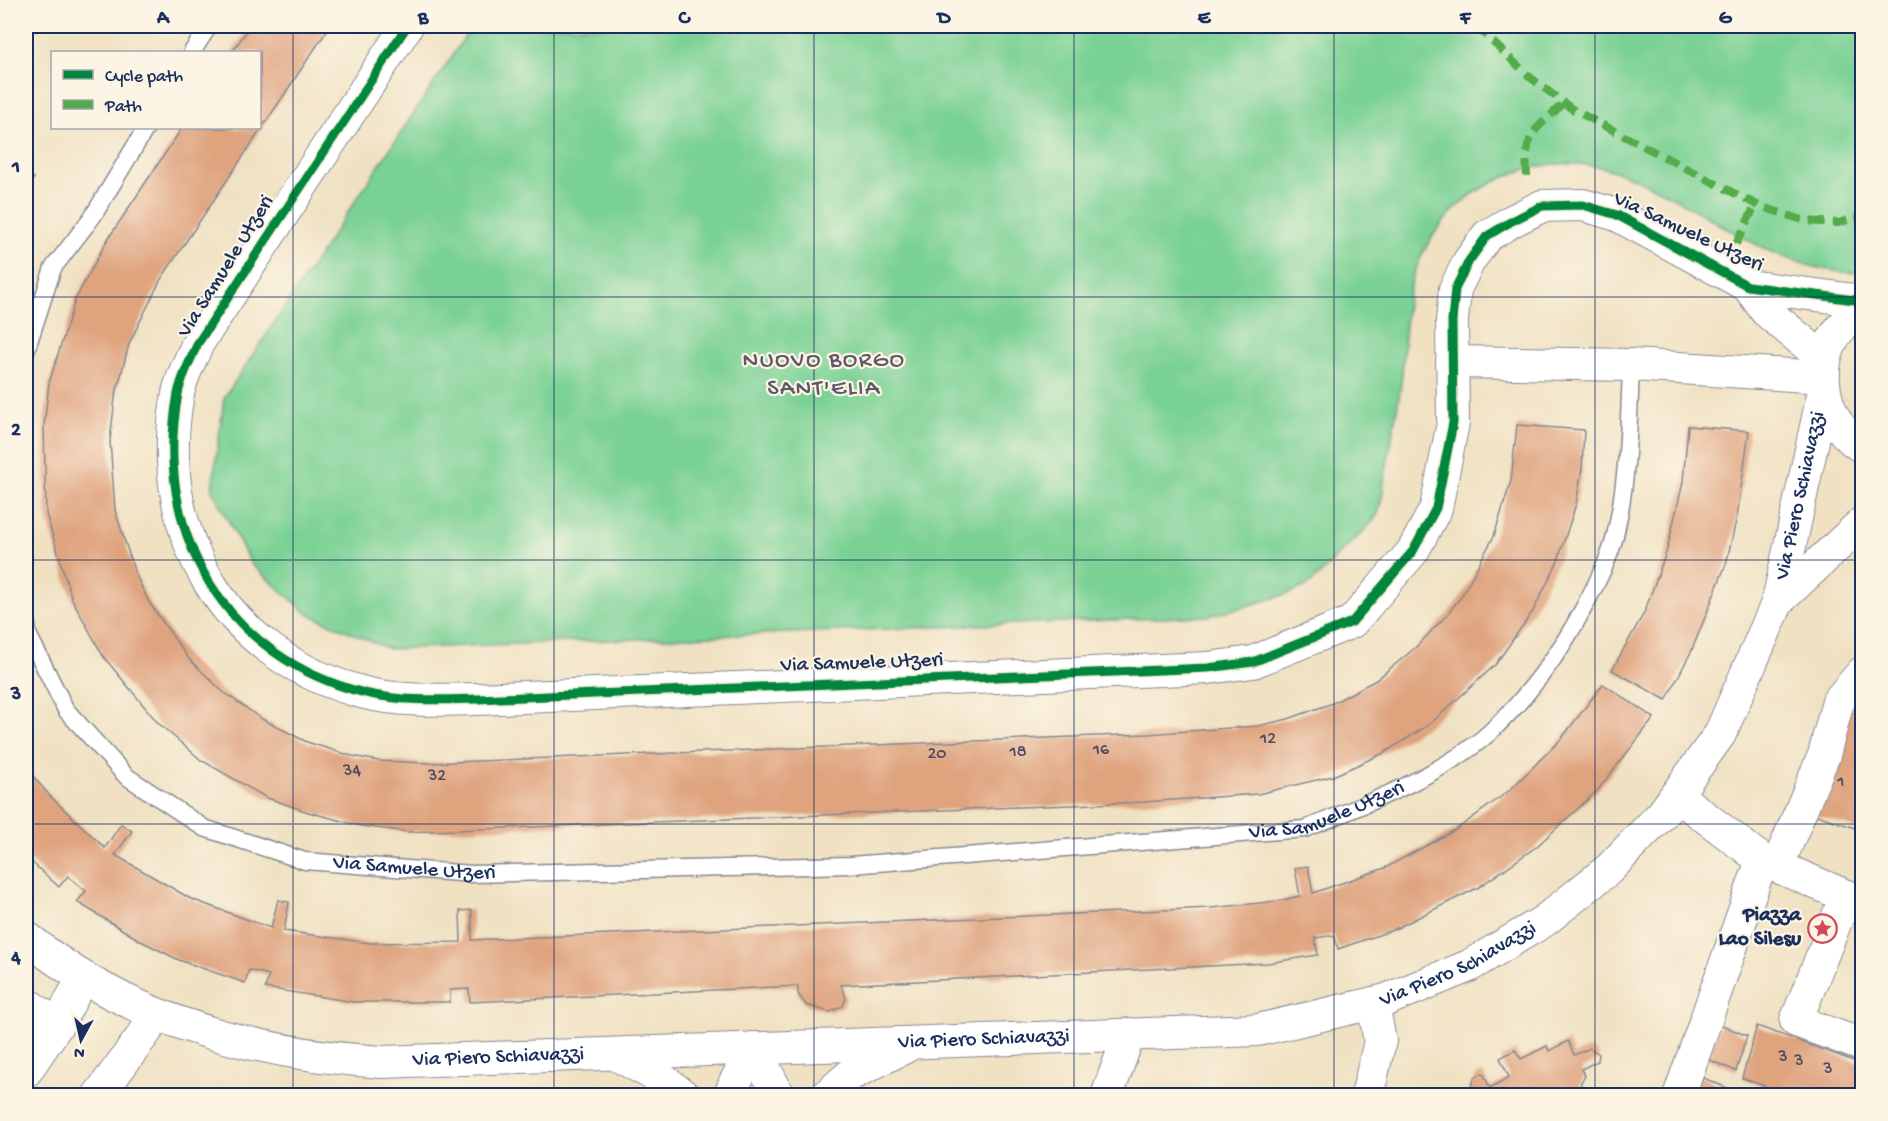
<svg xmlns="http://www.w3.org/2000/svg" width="1888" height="1121" font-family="'Gochi Hand',sans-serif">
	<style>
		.green { fill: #7ad195; stroke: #4a807a; stroke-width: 1.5 }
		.building { fill: #dfa37e }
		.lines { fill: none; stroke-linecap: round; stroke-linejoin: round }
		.service-casing { stroke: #868890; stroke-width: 19 }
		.minor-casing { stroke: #868890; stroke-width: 34 }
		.service { stroke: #fff; stroke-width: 16 }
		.minor { stroke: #fff; stroke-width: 32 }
		.quiet { stroke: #52ab49; stroke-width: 8; stroke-dasharray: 15 8; stroke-linecap: butt }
		.cycleway-casing { stroke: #fcf5e5; stroke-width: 13 }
		.cycleway { stroke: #00873e; stroke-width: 9 }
		.grid { fill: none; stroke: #1b2f5e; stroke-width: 1.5; stroke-opacity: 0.55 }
		.labels { text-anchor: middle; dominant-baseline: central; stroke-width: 4.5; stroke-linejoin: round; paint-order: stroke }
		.number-label { font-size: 18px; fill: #4c4c66 }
		.street-label { font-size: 21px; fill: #1b2f5e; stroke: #fcf5e5 }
		.poi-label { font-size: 21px; font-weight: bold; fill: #1b2f5e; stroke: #fcf5e5; text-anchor: end }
		.quarter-label { font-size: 24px; letter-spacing: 1.5px; fill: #605869; stroke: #fcf5e5 }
		.neatline { fill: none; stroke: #1b2f5e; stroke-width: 2 }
		.grid-label { font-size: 20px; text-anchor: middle; font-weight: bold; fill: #1b2f5e }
	</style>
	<rect width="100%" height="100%" fill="#fcf5e5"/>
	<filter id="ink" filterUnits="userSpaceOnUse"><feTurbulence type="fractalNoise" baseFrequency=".0167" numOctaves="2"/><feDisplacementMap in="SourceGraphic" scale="12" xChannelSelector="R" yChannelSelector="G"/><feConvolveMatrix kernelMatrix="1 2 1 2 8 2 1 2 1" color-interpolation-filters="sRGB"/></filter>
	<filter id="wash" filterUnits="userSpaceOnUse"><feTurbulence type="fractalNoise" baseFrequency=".008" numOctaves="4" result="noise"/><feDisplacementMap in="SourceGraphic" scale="24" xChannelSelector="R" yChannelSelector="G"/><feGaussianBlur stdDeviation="1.35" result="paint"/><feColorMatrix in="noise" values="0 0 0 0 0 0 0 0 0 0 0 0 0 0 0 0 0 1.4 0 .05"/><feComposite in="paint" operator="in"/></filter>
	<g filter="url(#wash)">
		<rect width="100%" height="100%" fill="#f0e1c2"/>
		<!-- green -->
		<path class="green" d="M472,26H1862V273C1715,273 1631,98 1479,190C1461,201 1446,217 1434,234C1398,288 1408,324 1401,384C1397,412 1391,441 1386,470C1383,484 1383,500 1378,513C1374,524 1347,546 1338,555C1328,565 1315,583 1302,588C1273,601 1239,607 1209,616L389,649L308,614L251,564L212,490L224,398Z"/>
		<g id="blocks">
			<!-- building -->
			<g class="building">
				<path d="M250,26H330L161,279L129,344L115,398L110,441L115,510L135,573L149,602L188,658L222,691L262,719L307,742L352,756L379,761L428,763L1148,734L1258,726L1288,719L1333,703L1376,680L1415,648L1445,617L1461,597L1494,536L1511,481L1517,425L1584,430L1582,469L1576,504L1557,563L1533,611L1495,665L1430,724L1384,753L1333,776L1258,794L1144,802L408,832L361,826L308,812L265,797L201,760L158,723L103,656L72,599L46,514L44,426L49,383L75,300L106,242L182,128H260V52H232Z"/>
				<path d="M26,173L34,178L26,191Z"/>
				<path d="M1688,426L1749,431L1737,517L1726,564L1692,650L1666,700L1612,670L1644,613L1667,550L1683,482Z"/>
				<path d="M1603,684L1654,718L1598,790L1536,847L1479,887L1393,930L1338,949L1334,935L1315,938L1318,955L1268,963L841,985L846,998L843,1006L830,1012L806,1005L798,994V986L470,1002L469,989L450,990V1002H354L265,988L269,975L249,970L245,983L179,960L141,941L77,902L86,891L68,876L59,887L26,857V768L50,796L105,848L121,824L132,831L115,855L191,899L271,928L278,900L289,902L284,931L370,943L461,942L460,911L472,910V940L1211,908L1279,901L1300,896L1295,868L1308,866L1313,893L1385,868L1457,829L1510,790L1562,738Z"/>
				<path d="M1848,711L1862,716L1861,830L1811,813Z"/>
				<path d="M1720,1024L1747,1036L1736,1071L1707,1059Z"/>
				<path d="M1757,1026L1862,1064V1096H1791L1742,1078Z"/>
				<path d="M1568,1041L1574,1055L1590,1048L1599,1054L1598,1061L1581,1069L1585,1076L1581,1082V1096H1467L1475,1077L1478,1075L1483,1073L1490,1088L1509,1077L1500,1058L1515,1050L1521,1059L1547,1046L1549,1051Z"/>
				<path d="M1694,1074L1746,1096H1686Z"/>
			</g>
		</g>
	</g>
	<g filter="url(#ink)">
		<use href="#blocks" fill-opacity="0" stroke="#868890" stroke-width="1.5"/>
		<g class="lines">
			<defs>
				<g id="service">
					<path d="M192,52L209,26"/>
					<path d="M26,351L53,268L93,216L146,128"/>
					<path id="s1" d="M26,617L28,634L66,710L126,776L204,828L305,861L472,874L851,865L1305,829C1362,806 1444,774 1489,733C1526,699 1559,655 1582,611C1594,588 1609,561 1615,536C1628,480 1629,423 1631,365"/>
				</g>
				<g id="minor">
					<path d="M407,26L198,343C191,359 181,377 178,394C152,533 225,658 365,693C402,702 440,700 478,699L1208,668L1253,662L1352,622L1413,551L1436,508L1453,423L1452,321L1455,289L1469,261L1487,236L1512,221L1542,206L1583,205L1617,215L1748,286L1862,301"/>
					<path d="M1748,286L1766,311L1825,360"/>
					<path d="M1862,312C1809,338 1813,417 1862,447"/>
					<path d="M1452,362L1631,365L1823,377"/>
					<path d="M1778,601L1862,523"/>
					<path d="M1676,795L1762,860L1846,896L1796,1021L1862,1045"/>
					<path d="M1778,865L1824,755L1838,701L1862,673"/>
					<path id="s2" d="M26,937C127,1020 254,1054 382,1062L1258,1030L1386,1000L1469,966L1544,921L1609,869L1663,813L1720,734L1778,601L1824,390"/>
					<path d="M26,1003L57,1025"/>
					<path d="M754,1048L779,1096"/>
					<path d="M615,1054L662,1079L684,1096"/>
					<path d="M26,1071L57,1025L83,978"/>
					<path d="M98,1096L158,1015"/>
					<path d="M730,1096L735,1082L754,1048"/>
					<path d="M826,1096L850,1075L907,1046"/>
					<path d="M1107,1096L1129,1034"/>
					<path d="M1367,1096L1380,1041L1373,1003"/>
					<path d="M1679,1096L1762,860"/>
				</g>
			</defs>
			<!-- service casing -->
			<use href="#service" class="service-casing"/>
			<!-- minor casing -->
			<use href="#minor" class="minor-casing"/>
			<!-- service -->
			<use href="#service" class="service"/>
			<!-- minor -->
			<use href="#minor" class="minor"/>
			<!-- quiet -->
			<g class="quiet">
				<path d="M1476,26L1531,78L1572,109L1759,206L1806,221L1838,223L1862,216"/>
				<path d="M1527,176C1524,132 1534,131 1564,103"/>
				<path d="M1736,244L1756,204"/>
			</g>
			<defs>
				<path id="cycleway" d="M407,26L198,343C191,359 181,377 178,394C152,533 225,658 365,693C402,702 440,700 478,699L1208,668L1253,662L1352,622L1413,551L1436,508L1453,423L1452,321L1455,289L1469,261L1487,236L1512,221L1542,206L1583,205L1617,215L1748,286L1862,301"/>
			</defs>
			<!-- cycleway casing -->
			<use href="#cycleway" class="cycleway-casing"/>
			<!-- cycleway -->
			<use href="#cycleway" class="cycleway"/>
		</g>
	</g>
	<!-- grid -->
	<path class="grid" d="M293,26V1096M554,26V1096M814,26V1096M1074,26V1096M1334,26V1096M1595,26V1096M26,297H1862M26,560H1862M26,824H1862"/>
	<!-- icons -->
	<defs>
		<symbol id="sight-ring" viewBox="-11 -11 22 22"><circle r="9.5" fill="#fcf5e5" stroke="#d1495b" stroke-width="1.5"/><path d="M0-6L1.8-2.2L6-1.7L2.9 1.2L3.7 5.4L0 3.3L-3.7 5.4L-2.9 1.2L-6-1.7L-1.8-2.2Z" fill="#d1495b"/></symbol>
	</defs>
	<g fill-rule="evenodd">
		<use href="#sight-ring" x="1806" y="912" width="33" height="33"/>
	</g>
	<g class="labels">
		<!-- number labels -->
		<g class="number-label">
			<text x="1268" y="739">12</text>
			<text x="1101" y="750">16</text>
			<text x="1018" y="752">18</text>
			<text x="937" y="754">20</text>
			<text x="352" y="771">34</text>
			<text x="437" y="776">32</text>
			<text x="1841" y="782">1</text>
			<text x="1783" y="1057">3</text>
			<text x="1799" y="1061">3</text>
			<text x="1828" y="1069">3</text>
		</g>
		<!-- street labels -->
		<g class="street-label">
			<text transform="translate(1688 233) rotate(25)">Via Samuele Utzeri</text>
			<text transform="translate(227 267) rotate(-58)">Via Samuele Utzeri</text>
			<text stroke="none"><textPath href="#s2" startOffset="2080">Via Piero Schiavazzi</textPath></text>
			<text transform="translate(862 664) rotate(-2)">Via Samuele Utzeri</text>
			<text stroke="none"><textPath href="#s1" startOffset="1419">Via Samuele Utzeri</textPath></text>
			<text stroke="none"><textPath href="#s1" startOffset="501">Via Samuele Utzeri</textPath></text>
			<text stroke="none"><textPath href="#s2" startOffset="1472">Via Piero Schiavazzi</textPath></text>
			<text stroke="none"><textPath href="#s2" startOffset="986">Via Piero Schiavazzi</textPath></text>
			<text stroke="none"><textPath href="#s2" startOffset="500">Via Piero Schiavazzi</textPath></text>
		</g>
		<!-- poi labels -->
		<g class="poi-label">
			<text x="1801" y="916">Piazza<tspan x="1801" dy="24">Lao Silesu</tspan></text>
		</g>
		<!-- quarter labels -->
		<g class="quarter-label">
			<text x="824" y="361">NUOVO BORGO<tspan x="824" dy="28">SANT'ELIA</tspan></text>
		</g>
	</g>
	<!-- margin -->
	<rect width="1888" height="1121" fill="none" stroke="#fcf5e5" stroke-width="66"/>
	<!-- legend -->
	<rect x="51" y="51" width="210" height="78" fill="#fcf5e5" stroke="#a2a6af" stroke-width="1.5"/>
	<rect x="63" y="70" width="30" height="9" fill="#00873e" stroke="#a2a6af" stroke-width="1.5"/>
	<text x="105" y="81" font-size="18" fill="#1b2f5e">Cycle path</text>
	<rect x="63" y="100" width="30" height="9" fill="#52ab49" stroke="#a2a6af" stroke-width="1.5"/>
	<text x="105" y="111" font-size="18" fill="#1b2f5e">Path</text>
	<!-- north arrow -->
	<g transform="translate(81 1040) rotate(188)" stroke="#fcf5e5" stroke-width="4.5" paint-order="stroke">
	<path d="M0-4.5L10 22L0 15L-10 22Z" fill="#1b2f5e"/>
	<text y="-9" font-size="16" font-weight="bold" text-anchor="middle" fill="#1b2f5e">N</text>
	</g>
	<rect x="33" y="33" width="1822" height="1055" class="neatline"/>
	<g class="grid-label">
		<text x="163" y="23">A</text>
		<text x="423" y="23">B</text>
		<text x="684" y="23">C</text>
		<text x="944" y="23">D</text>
		<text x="1204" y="23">E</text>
		<text x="1465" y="23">F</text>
		<text x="1725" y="23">G</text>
		<text x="16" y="172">1</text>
		<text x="16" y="435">2</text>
		<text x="16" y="699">3</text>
		<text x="16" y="963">4</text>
	</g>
</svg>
